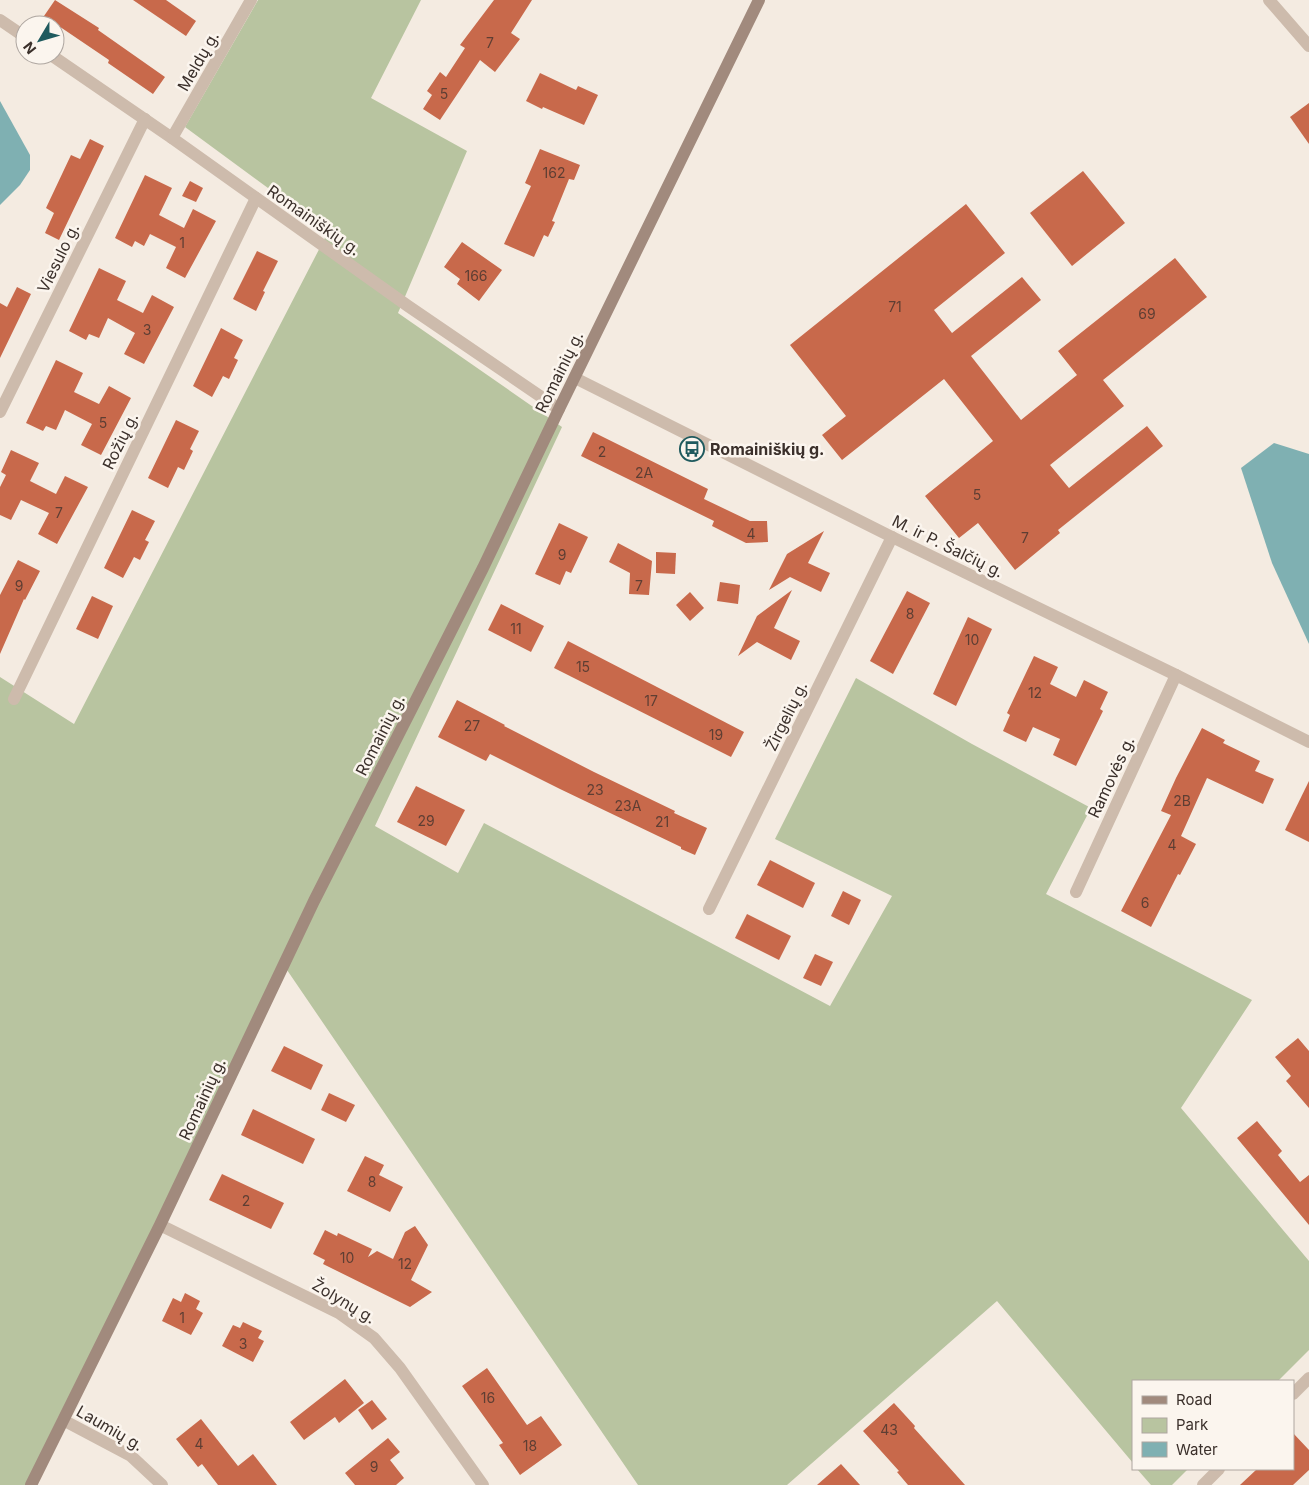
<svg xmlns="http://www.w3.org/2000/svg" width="1309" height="1485" font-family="Inter,sans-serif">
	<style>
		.green { fill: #b8c4a0 }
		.water { fill: #7fb0b2 }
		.building { fill: #c8694b }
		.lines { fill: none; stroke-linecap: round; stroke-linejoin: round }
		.street { stroke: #cdbbac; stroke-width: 12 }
		.secondary { stroke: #a18a7d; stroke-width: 12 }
		.labels { text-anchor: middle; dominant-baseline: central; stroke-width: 5; stroke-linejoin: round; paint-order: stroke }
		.number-label { font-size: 14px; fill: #5e3e33 }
		.street-label { font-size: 16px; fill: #3b302b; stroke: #fbf5ee }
		.poi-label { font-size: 16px; font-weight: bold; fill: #3b302b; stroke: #fbf5ee; text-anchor: start }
	</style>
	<rect width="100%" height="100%" fill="#f4ebe1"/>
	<!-- green -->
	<g class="green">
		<path d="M258,0H421L371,98L467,151L398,313L562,427L375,826L458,873L484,823L830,1006L892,896L775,839L856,678L972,744L1091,808L1046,894L1252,1000L1181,1108L1309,1261V1350L1278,1381H1133V1463L997,1301L787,1485H638L287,970L31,1485H0V677L74,724L328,232L185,127Z"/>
		<path d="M1137,1469H1188L1172,1485H1151Z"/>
	</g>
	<!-- water -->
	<g class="water">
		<path d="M0,101L30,155V170L20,185L0,205Z"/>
		<path d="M1274,443L1309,454V644L1272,563L1241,468Z"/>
	</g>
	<!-- building -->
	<g class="building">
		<path d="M55,0L99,28L98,30L165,77L153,94L108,63L109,60L44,16Z"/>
		<path d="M133,0H166L196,21L186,36Z"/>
		<path d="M494,0H532L511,33L520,39L495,72L480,60L440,120L423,109L432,95L427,91L440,72L446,77L465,48L460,45Z"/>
		<path d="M540,73L576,90L578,86L598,95L584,125L543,107L542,109L526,101Z"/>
		<path d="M1309,103V144L1290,117Z"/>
		<path d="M90,139L104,146L59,240L45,233L54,213L46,208L71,155L80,159Z"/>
		<path d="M540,149L580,165L574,180L569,179L552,221L555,222L548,237L544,235L534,257L504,244L531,186L525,183Z"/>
		<path d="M1083,171L1125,223L1072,266L1030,213Z"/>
		<path d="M145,175L172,188L159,215L184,228L193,209L216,221L185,278L166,268L176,247L150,234L144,246L135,241L132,247L115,238Z"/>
		<path d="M190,181L203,188L196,202L182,196Z"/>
		<path d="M966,204L1005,253L934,310L952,333L1022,277L1041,300L971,356L1021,420L1077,375L1058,351L1175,258L1207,297L1103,380L1124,406L1050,465L1069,488L1147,426L1163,446L1058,530L1060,533L1015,570L978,523L959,538L925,496L993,441L944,379L842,460L822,435L846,416L790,345Z"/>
		<path d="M462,242L502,270L479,301L457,284L460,279L444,267Z"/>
		<path d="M257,251L278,261L263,291L265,292L256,311L233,299Z"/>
		<path d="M99,268L126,281L117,300L143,313L152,295L174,307L144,364L124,354L135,333L108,318L99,338L89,334L86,340L69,331Z"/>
		<path d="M17,287L31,294L0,358V303L7,307Z"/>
		<path d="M221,328L243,340L234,358L238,360L229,379L223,376L212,397L193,386Z"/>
		<path d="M56,360L83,373L74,392L99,404L109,386L131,398L101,455L81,445L92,424L65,410L56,430L46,426L43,431L26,423Z"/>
		<path d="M176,420L199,431L190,449L193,451L184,470L178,467L168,488L148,478Z"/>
		<path d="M593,432L708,489L704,499L750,521H767L768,542L746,543L712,526L714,521L581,456Z"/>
		<path d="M11,450L39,463L30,481L56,494L65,476L88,487L57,544L38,534L49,513L21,500L11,520L0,515V487L6,475L1,472Z"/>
		<path d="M132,510L155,521L145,540L149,542L140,560L134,557L123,578L104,568Z"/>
		<path d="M559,523L588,537L571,573L566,571L560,585L535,574Z"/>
		<path d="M824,531L808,563L830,573L821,592L790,577L769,590L787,554Z"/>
		<path d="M618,543L652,561L649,595L629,594L630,573L609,562Z"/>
		<path d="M656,552L676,553L675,574L656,573Z"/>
		<path d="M18,560L40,571L25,600L24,599L0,654V595Z"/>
		<path d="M720,582L740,585L738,604L717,601Z"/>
		<path d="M792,590L774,628L800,641L791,660L757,642L738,656L757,616Z"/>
		<path d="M907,591L930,603L893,674L870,661Z"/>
		<path d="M690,592L704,608L690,621L676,605Z"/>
		<path d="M92,596L113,606L98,639L76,629Z"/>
		<path d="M501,604L544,626L531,652L488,630Z"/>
		<path d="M968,617L992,629L956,706L933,694Z"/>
		<path d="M568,641L744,732L731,757L554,668Z"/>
		<path d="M1034,656L1058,667L1050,684L1076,697L1084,680L1108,692L1100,709L1103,711L1076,766L1053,755L1060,739L1033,727L1026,742L1003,731L1010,715L1007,713Z"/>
		<path d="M457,700L505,725L504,726L594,772L675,811L674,813L707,828L695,855L681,849V847L560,789L490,754L486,761L438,737Z"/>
		<path d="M1202,728L1225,740L1223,743L1260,761L1255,771L1274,779L1263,804L1207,778L1181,836L1196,844L1180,875L1178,874L1151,927L1121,911L1171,815L1161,811L1176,778Z"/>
		<path d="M1309,781V842L1285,830Z"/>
		<path d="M416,786L465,810L446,846L397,822Z"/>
		<path d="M770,860L815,883L803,908L757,885Z"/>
		<path d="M843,891L861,900L849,925L831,916Z"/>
		<path d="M747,914L791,936L779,960L735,938Z"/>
		<path d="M815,954L833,962L821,986L803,978Z"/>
		<path d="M1298,1038L1309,1051V1108L1286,1081L1291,1076L1275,1057Z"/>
		<path d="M284,1046L323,1065L311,1090L271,1071Z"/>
		<path d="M329,1093L355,1105L346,1122L321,1110Z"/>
		<path d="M253,1109L315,1139L303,1164L241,1135Z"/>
		<path d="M1257,1121L1282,1151L1278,1155L1300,1182L1309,1175V1225L1237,1138Z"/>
		<path d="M365,1156L384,1165L379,1175L403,1187L390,1212L347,1191Z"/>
		<path d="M222,1174L284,1203L271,1229L209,1200Z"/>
		<path d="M415,1226L428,1245L411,1280L432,1292L410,1307L323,1264L325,1260L313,1254L325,1230L337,1236L338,1233L372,1249L368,1257L377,1251L393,1259L405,1232Z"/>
		<path d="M185,1293L200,1301L196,1309L203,1313L191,1335L162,1321L173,1298L181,1302Z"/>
		<path d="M243,1322L262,1331L258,1338L264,1341L253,1362L222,1346L233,1325L240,1328Z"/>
		<path d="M487,1368L527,1425L541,1416L562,1445L520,1475L499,1445L503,1443L462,1386Z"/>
		<path d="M345,1379L364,1403L339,1423L335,1417L304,1440L290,1422Z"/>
		<path d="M372,1400L387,1419L372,1430L358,1410Z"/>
		<path d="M894,1403L915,1426L914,1428L965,1485H908L897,1472L899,1471L863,1431Z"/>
		<path d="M201,1419L238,1466L253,1454L277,1485H218L202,1464L198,1467L176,1439Z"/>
		<path d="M1293,1433L1309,1450V1470L1293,1485H1240L1257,1469H1293Z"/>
		<path d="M388,1438L400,1452L390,1460L404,1478L396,1485H355L345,1473Z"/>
		<path d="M841,1464L860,1485H817Z"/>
	</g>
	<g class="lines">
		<!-- street -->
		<g class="street">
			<path d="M1269,0L1309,46"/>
			<path d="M0,20L25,37"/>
			<path d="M51,55L172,138L408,306L559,409"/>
			<path d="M172,138L251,0"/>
			<path d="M575,378L892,537L1176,675L1309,742"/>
			<path d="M0,412L145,119"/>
			<path d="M14,699L256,198"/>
			<path d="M1076,892L1176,675"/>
			<path d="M709,909L892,537"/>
			<path d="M160,1225L339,1313L374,1338L400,1368L483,1485"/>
			<path d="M1293,1394L1309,1378"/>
			<path d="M63,1420L131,1456L162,1485"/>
			<path d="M1203,1485L1219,1469"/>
		</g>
		<!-- secondary -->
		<path class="secondary" d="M31,1485L160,1225L314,901L483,568L559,409L759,0"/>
	</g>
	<!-- icons -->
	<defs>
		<symbol id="bus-ring" viewBox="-11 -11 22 22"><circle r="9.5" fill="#fbf5ee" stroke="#1f5a5e" stroke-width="1.5"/><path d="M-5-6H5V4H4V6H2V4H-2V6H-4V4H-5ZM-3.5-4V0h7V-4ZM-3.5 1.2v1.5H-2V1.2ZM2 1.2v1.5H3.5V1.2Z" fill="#1f5a5e"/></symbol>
	</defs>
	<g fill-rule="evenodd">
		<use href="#bus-ring" x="678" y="435" width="28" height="28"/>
	</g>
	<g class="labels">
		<!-- number labels -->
		<g class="number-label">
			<text x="490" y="42">7</text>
			<text x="444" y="93">5</text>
			<text x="554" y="172">162</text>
			<text x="182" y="242">1</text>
			<text x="476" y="275">166</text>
			<text x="895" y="306">71</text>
			<text x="1147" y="313">69</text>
			<text x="147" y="329">3</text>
			<text x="103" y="422">5</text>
			<text x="602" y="451">2</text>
			<text x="644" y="472">2A</text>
			<text x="977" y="494">5</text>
			<text x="59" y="512">7</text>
			<text x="751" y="533">4</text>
			<text x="1025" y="537">7</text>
			<text x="562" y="554">9</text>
			<text x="19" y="585">9</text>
			<text x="639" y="585">7</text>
			<text x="910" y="613">8</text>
			<text x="516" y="628">11</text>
			<text x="972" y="639">10</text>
			<text x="583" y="666">15</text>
			<text x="1035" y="692">12</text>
			<text x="651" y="700">17</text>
			<text x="472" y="725">27</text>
			<text x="716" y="734">19</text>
			<text x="595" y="789">23</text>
			<text x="1182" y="800">2B</text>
			<text x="628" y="805">23A</text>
			<text x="426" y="820">29</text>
			<text x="662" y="821">21</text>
			<text x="1172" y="844">4</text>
			<text x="1145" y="902">6</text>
			<text x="372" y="1181">8</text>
			<text x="246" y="1200">2</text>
			<text x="347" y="1257">10</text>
			<text x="405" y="1263">12</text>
			<text x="182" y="1317">1</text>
			<text x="243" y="1343">3</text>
			<text x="488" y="1397">16</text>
			<text x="889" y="1429">43</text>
			<text x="199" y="1443">4</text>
			<text x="530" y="1445">18</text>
			<text x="374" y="1466">9</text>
		</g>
		<!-- street labels -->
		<g class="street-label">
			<text transform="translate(198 61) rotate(-60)">Meldų g.</text>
			<text transform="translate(314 220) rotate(35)">Romainiškių g.</text>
			<text transform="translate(58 258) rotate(-64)">Viesulo g.</text>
			<text transform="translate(559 372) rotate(-64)">Romainių g.</text>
			<text transform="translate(120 441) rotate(-64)">Rožių g.</text>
			<text transform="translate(948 546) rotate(26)">M. ir P. Šalčių g.</text>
			<text transform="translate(786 716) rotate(-64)">Žirgelių g.</text>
			<text transform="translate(380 735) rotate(-63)">Romainių g.</text>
			<text transform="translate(1111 777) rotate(-65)">Ramovės g.</text>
			<text transform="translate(202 1099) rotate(-65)">Romainių g.</text>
			<text transform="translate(344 1301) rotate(31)">Žolynų g.</text>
			<text transform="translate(110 1428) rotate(30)">Laumių g.</text>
		</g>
		<!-- poi labels -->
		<g class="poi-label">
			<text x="710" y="449">Romainiškių g.</text>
		</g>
	</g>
	<!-- legend -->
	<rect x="1132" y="1380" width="162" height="90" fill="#fbf5ee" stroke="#aea6a0"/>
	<rect x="1142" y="1396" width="25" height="8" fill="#a18a7d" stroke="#aea6a0"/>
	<text x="1176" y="1405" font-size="15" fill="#3b302b">Road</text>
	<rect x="1142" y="1418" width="25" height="15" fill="#b8c4a0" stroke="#aea6a0"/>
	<text x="1176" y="1430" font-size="15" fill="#3b302b">Park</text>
	<rect x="1142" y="1442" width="25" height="15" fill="#7fb0b2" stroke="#aea6a0"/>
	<text x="1176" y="1455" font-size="15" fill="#3b302b">Water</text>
	<!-- north arrow -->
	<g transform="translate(40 40) rotate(232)"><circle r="24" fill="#fbf5ee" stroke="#aea6a0"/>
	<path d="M0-4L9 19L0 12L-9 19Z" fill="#1f5a5e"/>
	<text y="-8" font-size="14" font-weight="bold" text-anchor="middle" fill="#3b302b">N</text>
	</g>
</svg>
